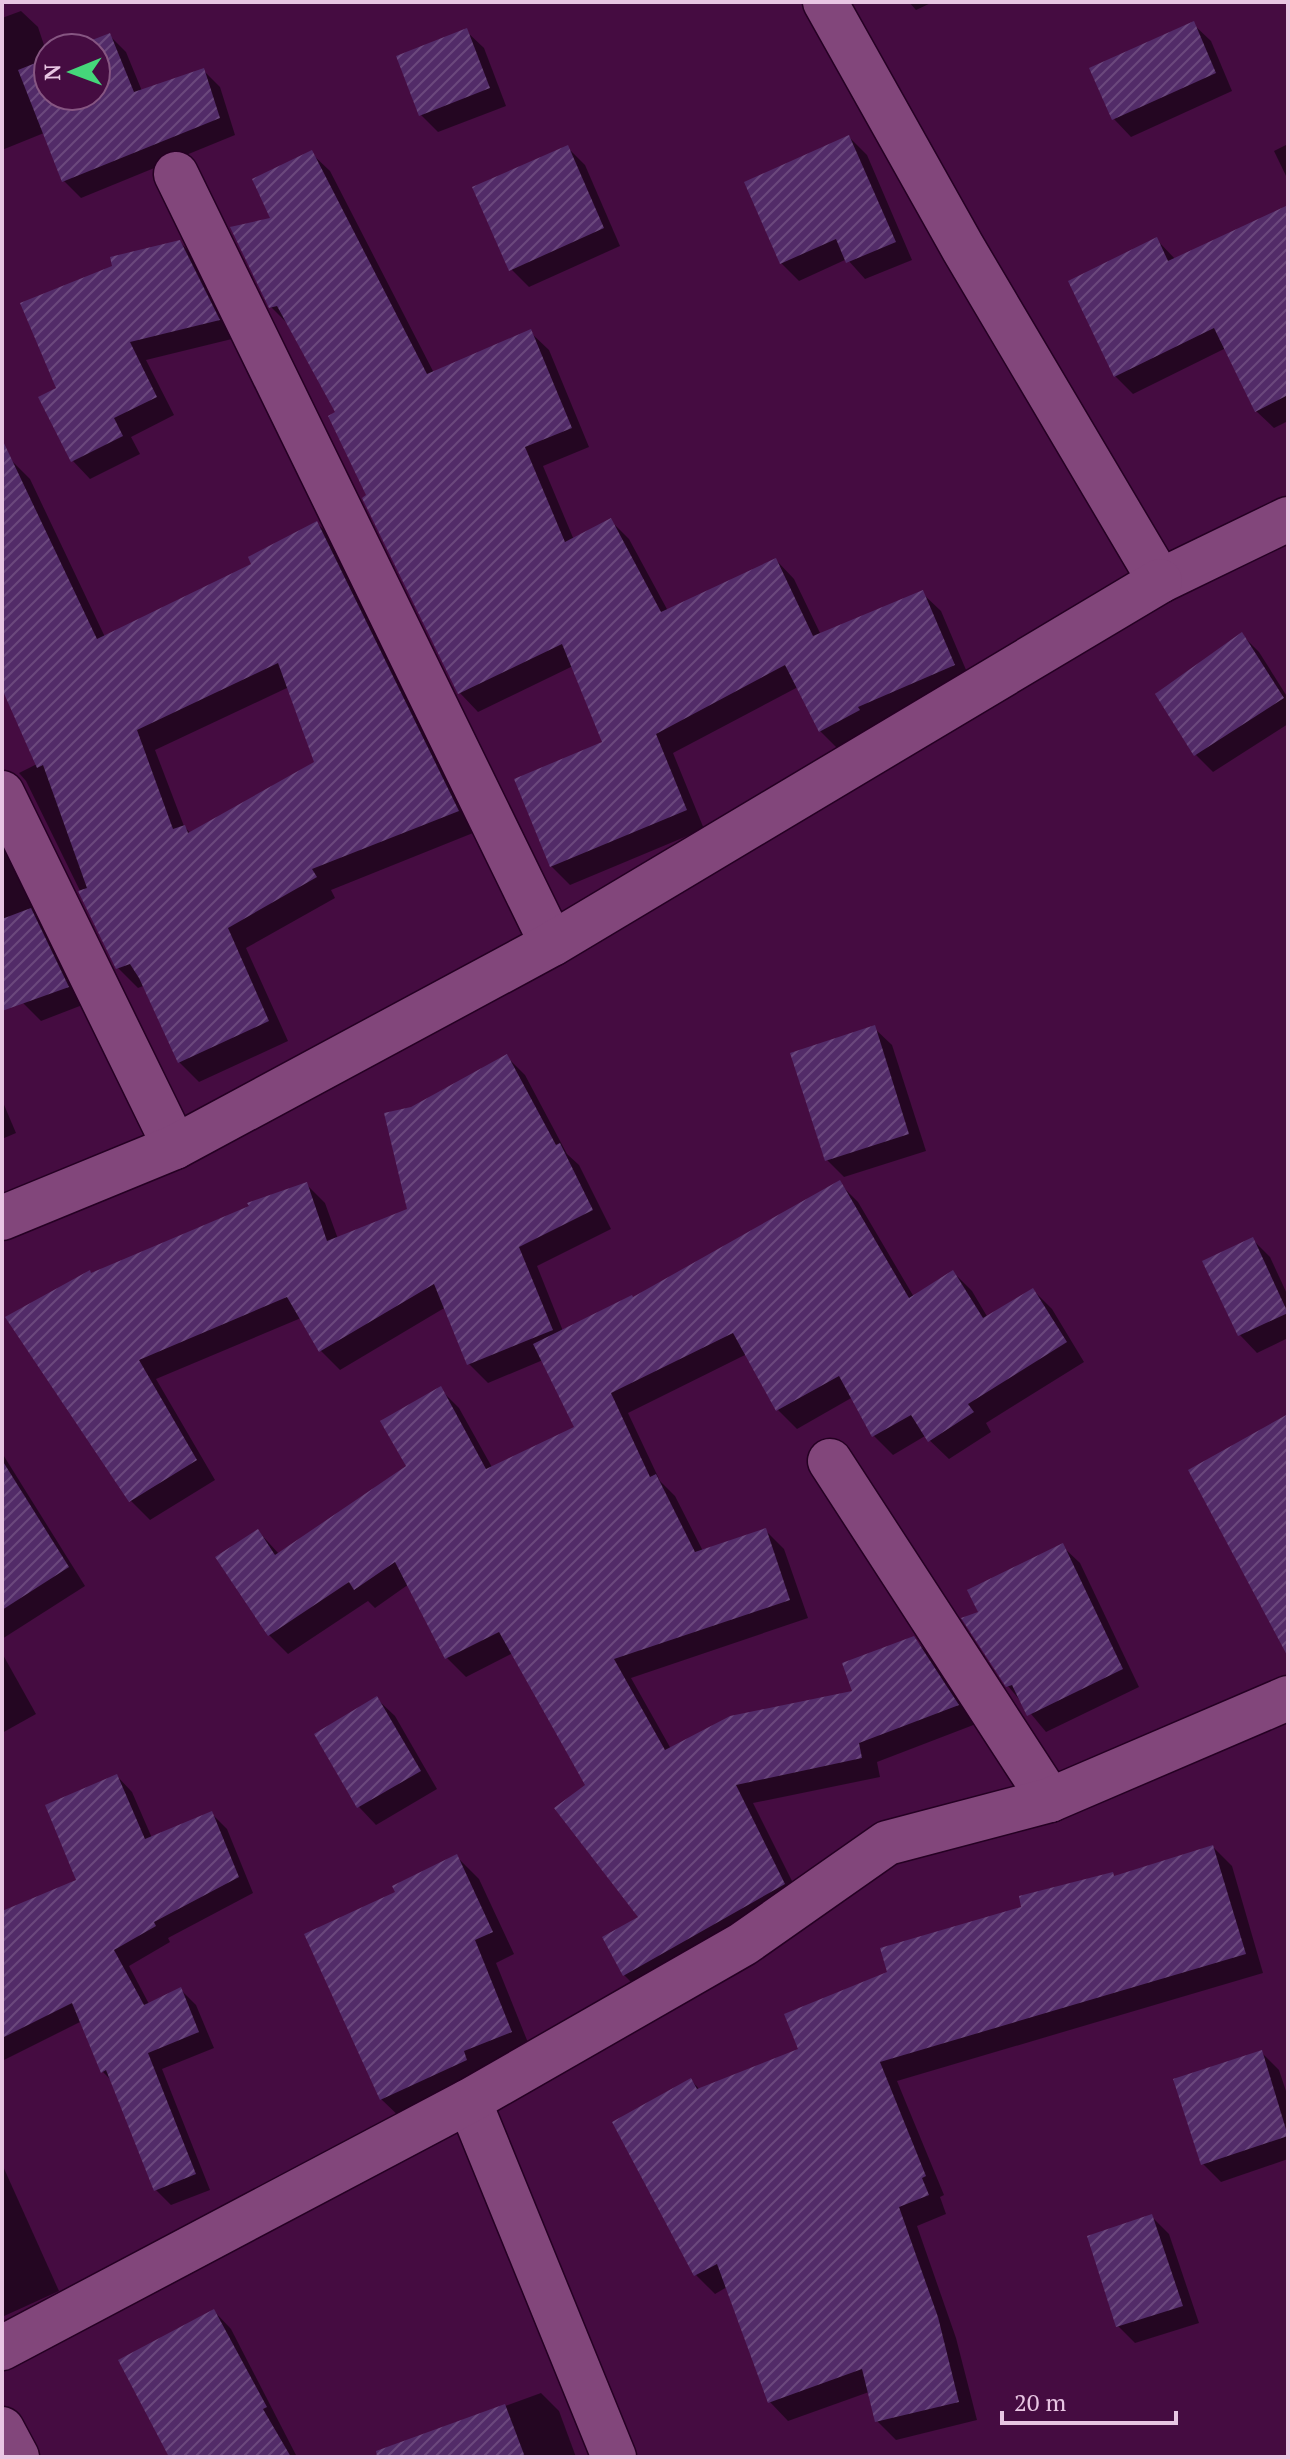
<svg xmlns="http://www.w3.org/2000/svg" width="1290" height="2459" font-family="'PT Serif',serif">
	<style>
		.shadow { fill: #0007; fill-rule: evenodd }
		.building { fill: url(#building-hatch); fill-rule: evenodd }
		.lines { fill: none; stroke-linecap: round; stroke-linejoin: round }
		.street-casing { stroke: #250023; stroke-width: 47 }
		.street { stroke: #82467b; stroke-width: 44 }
	</style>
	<defs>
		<pattern id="building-hatch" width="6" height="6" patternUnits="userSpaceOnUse" patternTransform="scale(2)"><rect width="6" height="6" fill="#522b68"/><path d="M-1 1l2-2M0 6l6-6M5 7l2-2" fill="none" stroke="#6b487d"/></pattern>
	</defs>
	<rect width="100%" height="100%" fill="#450c41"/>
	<!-- shadow -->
	<g class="shadow">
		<path d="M909,2H933L916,10Z"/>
		<path d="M21,11L38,27L48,57V96H96V48H78L109,35L126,52L142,91L203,70L220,87L235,135L81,198L64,181L44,133L2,150V18Z"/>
		<path d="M1193,24L1211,41L1232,91L1131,137L1114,119Z"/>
		<path d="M466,31L484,48L506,106L438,132L421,115Z"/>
		<path d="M849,137L867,155L912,260L865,279L847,259L799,281L781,263Z"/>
		<path d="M1288,144V180L1274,151Z"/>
		<path d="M567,147L585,165L620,246L529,287L511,269Z"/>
		<path d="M311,153L330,171L434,373L530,332L549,350L589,447L543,466L574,540L610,520L629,539L668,611L776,560L794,579L821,635L922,593L941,611L972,684L839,750L820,731L798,687L673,753L704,829L570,885L551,866L605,744L573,666L478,712L460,693L369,496L338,413L290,326L271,307L273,219Z"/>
		<path d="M1288,207V421L1274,428L1256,411L1226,348L1133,394L1115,376L1157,240L1176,260Z"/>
		<path d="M180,242L197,260L236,338L146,360L174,415L131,437L140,454L90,479L73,461L59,389L114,267Z"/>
		<path d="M10,459L30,479L105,637L254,565L317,523L337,543L478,831L331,890L335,898L246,948L288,1041L199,1082L179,1062L143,986L138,988L118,968L26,781L19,773L37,764L2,687V462ZM289,687L316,763L191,834L184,826L155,750Z"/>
		<path d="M1242,635L1259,652L1288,698V724L1213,772L1196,755Z"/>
		<path d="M2,835L85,1004L41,1021L23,1003L2,948Z"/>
		<path d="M874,1028L892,1045L926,1151L844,1177L827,1160Z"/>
		<path d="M506,1056L525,1075L567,1154L579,1165L611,1229L537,1266L563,1331L634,1299L839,1183L858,1202L914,1297L953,1272L972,1291L988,1318L1033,1290L1052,1309L1084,1362L986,1423L991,1432L949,1459L925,1436L893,1455L874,1436L853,1397L797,1429L778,1410L747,1354L628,1413L660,1481L675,1496L703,1551L765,1530L784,1549L808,1618L631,1678L671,1749L855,1693L913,1638L932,1657L976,1724L877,1762L880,1777L753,1803L803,1903L643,1994L624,1975L640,1918L588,1785L513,1653L466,1677L447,1658L409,1584L375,1608L368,1601L288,1654L269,1635L258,1531L279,1554L408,1466L440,1389L459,1408L493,1469L576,1428L543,1360L488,1383L469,1364L446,1307L340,1370L321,1351L301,1318L156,1379L215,1480L150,1520L131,1501L18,1333L92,1275L306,1184L325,1203L338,1239L410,1210L411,1108Z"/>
		<path d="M2,1100L16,1133L2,1139Z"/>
		<path d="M1252,1239L1270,1257L1288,1296V1338L1257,1353L1240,1335L1205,1262Z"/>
		<path d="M2,1453L85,1586L2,1639Z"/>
		<path d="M1062,1546L1080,1563L1139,1687L1046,1732L1008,1686L980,1613Z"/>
		<path d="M2,1653L36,1714L2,1733Z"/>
		<path d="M377,1699L395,1716L437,1789L376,1825L359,1807Z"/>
		<path d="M117,1776L132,1792L152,1838L211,1813L227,1829L253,1893L168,1938L170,1942L129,1966L149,2004L180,1989L196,2005L214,2048L162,2069L210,2190L171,2205L156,2190L113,2082L103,2072L82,2021L2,2061V1952L79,1881Z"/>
		<path d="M1213,1847L1232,1866L1263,1973L897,2081L944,2195L940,2197L946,2214L917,2226L956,2338L977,2420L896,2440L877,2421L869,2392L788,2421L770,2402L727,2287L715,2294L696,2275L691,2080L700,2090L801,2050L890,1973L1024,1908Z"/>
		<path d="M457,1857L479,1879L514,1954L496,1963L533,2055L404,2121L381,2099L398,1893Z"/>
		<path d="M1261,2052L1279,2070L1288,2097V2159L1221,2182L1203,2164Z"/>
		<path d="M2,2164L59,2291L2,2317Z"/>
		<path d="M1152,2217L1169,2234L1199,2323L1135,2343L1118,2326Z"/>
		<path d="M214,2311L231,2329L297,2457H171Z"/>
		<path d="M541,2393L559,2411L576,2457H382L440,2430Z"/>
	</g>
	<!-- building -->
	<g class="building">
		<path d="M1194,21L1216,73L1112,120L1089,68Z"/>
		<path d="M467,28L490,88L419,116L396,56Z"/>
		<path d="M110,33L134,92L204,68L220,118L62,182L18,70L48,58V96H96V48H72Z"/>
		<path d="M849,135L896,242L846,263L836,239L780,264L744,182Z"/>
		<path d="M568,145L604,228L509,271L472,187Z"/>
		<path d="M312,150L427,374L531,329L572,428L525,447L565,542L611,518L661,612L776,558L813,636L923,590L955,665L858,707L860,710L819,732L785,665L656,734L687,810L550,867L514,779L602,742L562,644L458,694L362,498L366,495L328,416L335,412L277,306L269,308L230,227L270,218L252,179Z"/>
		<path d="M1288,205V395L1255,412L1214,328L1114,377L1068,281L1157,237L1168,261Z"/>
		<path d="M180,240L220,320L130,342L157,397L114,418L123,436L71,462L38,397L56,388L20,303L112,266L110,257Z"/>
		<path d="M2,439L97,639L251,564L248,557L317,521L459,811L312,869L317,877L228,928L269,1021L178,1063L139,978L130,964L116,969L78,891L87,888L43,765L37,768L2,689ZM278,663L314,762L188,833L185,825L173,829L137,730Z"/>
		<path d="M1242,632L1284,698L1194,756L1155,694Z"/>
		<path d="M31,908L69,987L2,1011V919Z"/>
		<path d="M875,1025L909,1134L825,1161L790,1053Z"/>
		<path d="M507,1054L556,1145L560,1143L593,1210L519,1247L553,1330L467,1365L434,1284L319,1352L287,1297L139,1360L197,1460L129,1502L5,1317L90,1270L91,1273L249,1206L247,1203L307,1182L327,1241L407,1209L384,1113L411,1107Z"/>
		<path d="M840,1180L909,1298L953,1270L983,1318L1033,1288L1067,1342L968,1404L974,1412L928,1442L911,1415L872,1437L839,1376L776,1411L733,1333L611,1393L650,1477L656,1474L695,1552L766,1528L790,1600L614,1659L665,1750L730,1716L852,1691L842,1663L914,1636L959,1705L859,1743L862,1758L736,1785L785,1884L623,1976L602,1937L638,1917L554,1808L585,1785L499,1632L445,1659L395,1562L354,1590L349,1582L268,1636L215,1557L258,1529L275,1555L406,1466L380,1421L441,1386L486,1469L574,1427L533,1344L632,1295L633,1297Z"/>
		<path d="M1253,1237L1288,1313L1238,1336L1202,1261Z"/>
		<path d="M1288,1414V1657L1188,1470Z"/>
		<path d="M2,1460L69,1567L2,1610Z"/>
		<path d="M1063,1543L1123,1669L1027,1716L1012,1685L1006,1687L961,1618L978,1612L967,1590Z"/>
		<path d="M377,1696L421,1771L357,1808L314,1734Z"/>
		<path d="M117,1774L145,1839L212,1811L239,1877L154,1922L156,1926L114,1950L144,2005L181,1987L199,2032L148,2053L196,2174L154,2191L106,2070L101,2073L72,2003L2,2038V1911L76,1880L45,1805Z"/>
		<path d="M1213,1845L1246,1954L880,2062L926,2176L922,2178L929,2195L899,2207L938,2317L959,2402L875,2422L862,2369L768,2403L717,2264L694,2276L612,2122L691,2078L697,2089L798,2049L784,2014L887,1972L880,1948L1021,1907L1019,1896L1113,1872L1114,1876Z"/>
		<path d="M457,1854L493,1932L475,1940L512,2032L464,2051L467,2060L380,2100L304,1934L395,1892L392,1886Z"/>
		<path d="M1262,2050L1288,2136L1201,2165L1173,2079Z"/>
		<path d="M1152,2214L1183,2306L1116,2327L1087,2236Z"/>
		<path d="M214,2309L267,2407L263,2409L291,2457H169L118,2360Z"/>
		<path d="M505,2404L525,2457H377L376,2451Z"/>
	</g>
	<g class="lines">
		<defs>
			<g id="street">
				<path d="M825,2L963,248L1160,581L1288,519"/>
				<path d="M176,174L552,944"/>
				<path d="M2,793L175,1147"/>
				<path d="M2,1218L175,1147L552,944L1160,581"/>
				<path d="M830,1461L1050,1800"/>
				<path d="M469,2101L614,2457"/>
				<path d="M2,2348L469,2101L743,1944L887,1843L1050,1800L1288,1698"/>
				<path d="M2,2429L17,2457"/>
			</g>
		</defs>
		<!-- street casing -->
		<use href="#street" class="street-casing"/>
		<!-- street -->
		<use href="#street" class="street"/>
	</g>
	<!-- border -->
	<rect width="1290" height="2459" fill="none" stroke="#e8c6e3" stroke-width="8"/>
	<!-- north arrow -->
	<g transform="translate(72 72) rotate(269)"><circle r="38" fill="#450c41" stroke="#865682" stroke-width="2"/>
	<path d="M0-6L14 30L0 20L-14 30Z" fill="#45d77a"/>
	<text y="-12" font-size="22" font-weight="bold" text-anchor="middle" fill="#e8c6e3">N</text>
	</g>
	<!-- scale -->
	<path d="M1002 2411v12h174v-12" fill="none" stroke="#e8c6e3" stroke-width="4"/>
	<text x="1014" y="2411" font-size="24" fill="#e8c6e3" stroke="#450c41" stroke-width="6" paint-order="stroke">20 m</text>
</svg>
